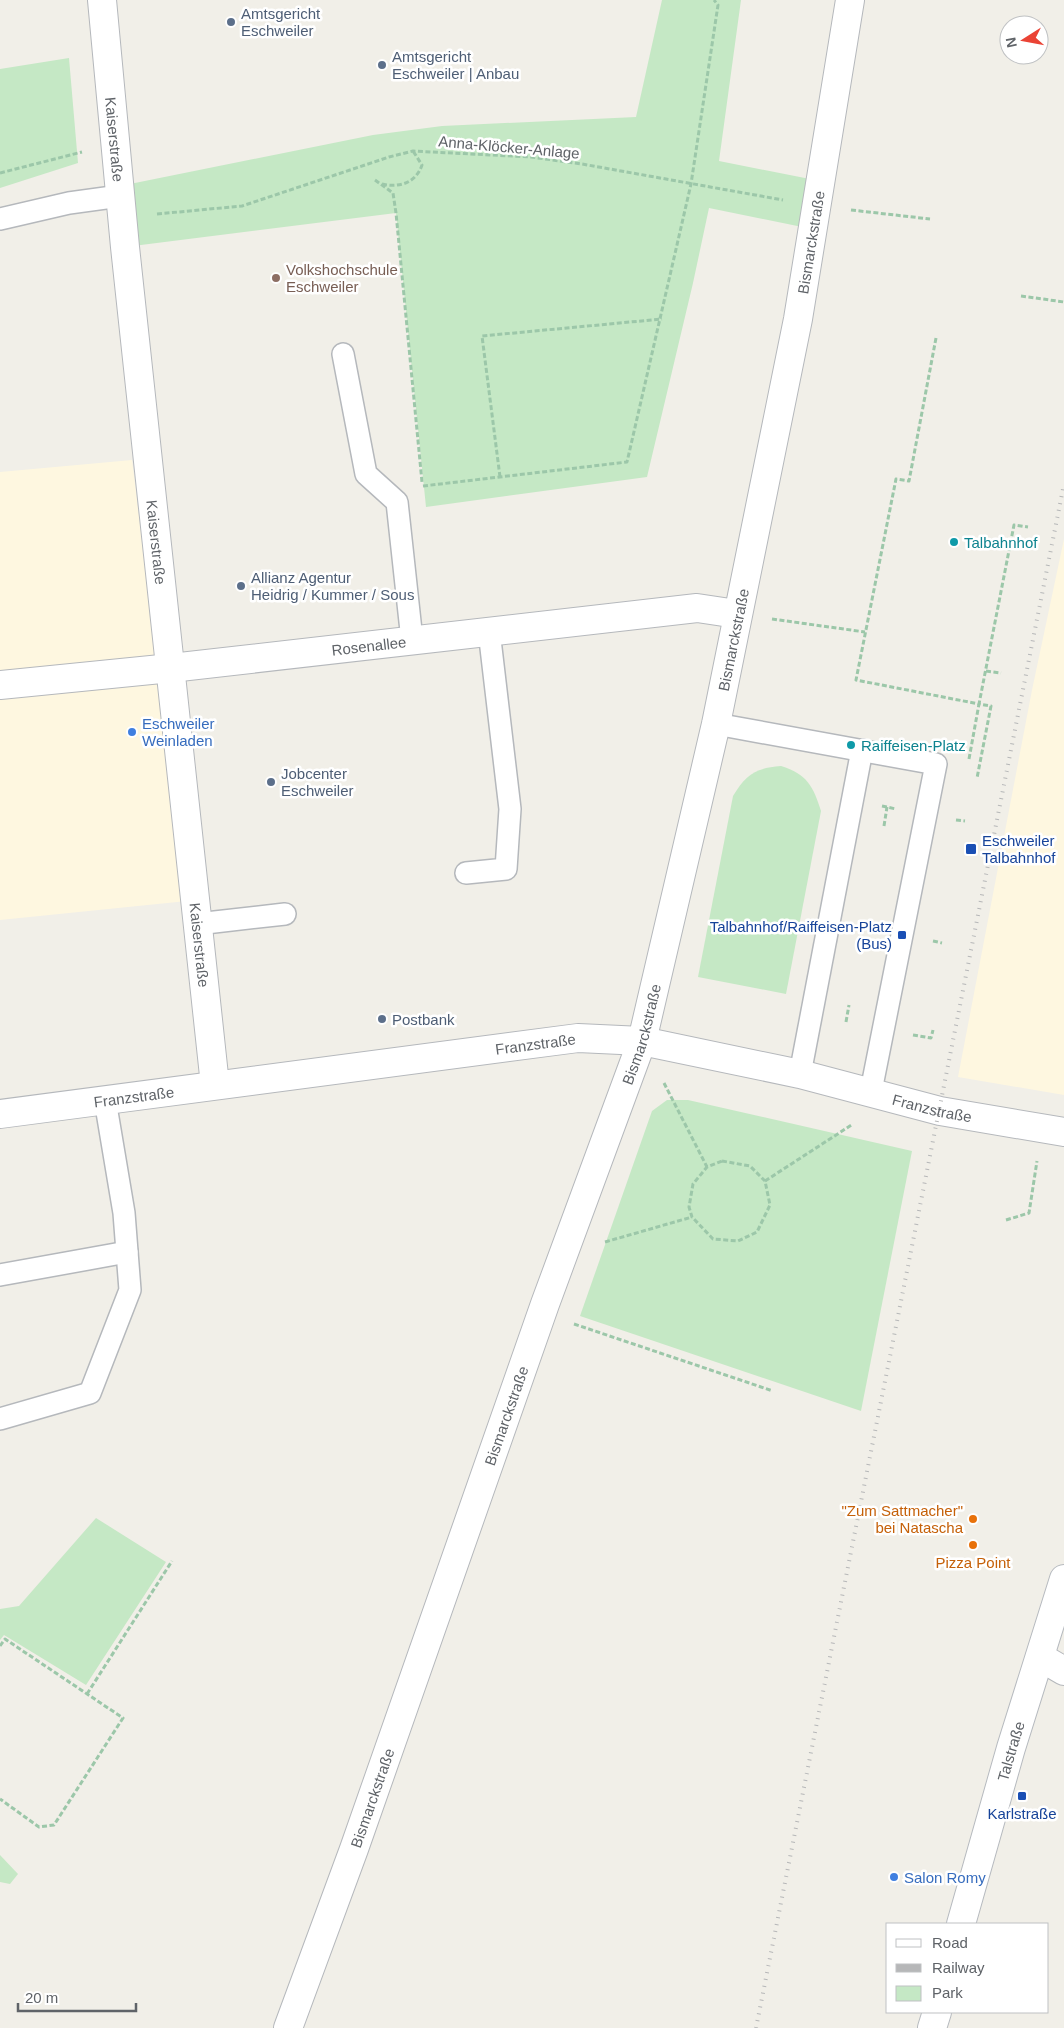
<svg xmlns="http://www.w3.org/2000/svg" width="1064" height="2028" font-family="Arial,sans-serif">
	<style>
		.commercial { fill: #fef7e0 }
		.green { fill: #c5e8c5 }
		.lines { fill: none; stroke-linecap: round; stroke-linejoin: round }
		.lane-casing { stroke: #b5b8bc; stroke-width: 24 }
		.street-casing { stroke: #b5b8bc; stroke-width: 30 }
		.secondary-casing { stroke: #b6babf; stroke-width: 30 }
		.path { stroke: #9cc7a9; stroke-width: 3; stroke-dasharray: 5 2.5; stroke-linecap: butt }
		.lane { stroke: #fff; stroke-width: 21 }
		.street { stroke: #fff; stroke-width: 28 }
		.secondary { stroke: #fff; stroke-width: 28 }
		.rail { stroke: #b6b7b8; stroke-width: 4; stroke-dasharray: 1 6; stroke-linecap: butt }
		.service-dot { fill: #5c6f8a; stroke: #fff; stroke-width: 2 }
		.education-dot { fill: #8d6e63; stroke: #fff; stroke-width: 2 }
		.culture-dot { fill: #0f9aa8; stroke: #fff; stroke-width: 2 }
		.shop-dot { fill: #3f7fe0; stroke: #fff; stroke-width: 2 }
		.transit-dot { fill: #1a4fb4; stroke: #fff; stroke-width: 2 }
		.food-dot { fill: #e8710a; stroke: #fff; stroke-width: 2 }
		.labels { text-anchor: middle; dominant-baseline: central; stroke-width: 5; stroke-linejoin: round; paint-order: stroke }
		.service-label { font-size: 15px; fill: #4e5e75; stroke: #fff; text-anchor: start }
		.street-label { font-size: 15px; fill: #5f6368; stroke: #fff }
		.education-label { font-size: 15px; fill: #785e54; stroke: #fff; text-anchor: start }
		.culture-label { font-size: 15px; fill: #0d838f; stroke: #fff; text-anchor: start }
		.shop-label { font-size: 15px; fill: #366cbe; stroke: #fff; text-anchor: start }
		.transit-label { font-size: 15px; fill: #164399; stroke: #fff; text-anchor: start }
		.food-label { font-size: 15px; fill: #c56008; stroke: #fff; text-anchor: end }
	</style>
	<rect width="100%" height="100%" fill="#f1efe8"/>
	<!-- commercial -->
	<g class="commercial">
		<path d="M132,460L187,901L0,920V472Z"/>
		<path d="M1064,539V1095L958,1077L1032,690Z"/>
	</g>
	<!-- green -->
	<g class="green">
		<path d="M662,0H741L719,161L820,181L812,229L709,208L693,283L647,477L426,507L396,213L125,247L120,186L373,135L442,126L636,117Z"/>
		<path d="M69,58L78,163L0,188V69Z"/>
		<path d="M781,766C807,774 813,786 821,811L786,994L698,977L733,796C746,774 756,768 781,766Z"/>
		<path d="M667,1100H688L912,1151L861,1411L580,1316L652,1111Z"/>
		<path d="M96,1518L166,1562L86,1685L4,1635L0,1640V1609L19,1606Z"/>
		<path d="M0,1855L18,1874L10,1884L0,1882Z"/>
	</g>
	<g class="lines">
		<defs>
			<g id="lane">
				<path d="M0,219L69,203L120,196"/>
				<path d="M343,354L366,474L397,502L412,640"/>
				<path d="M716,724L936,764L871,1091"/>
				<path d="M466,873L506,869L510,809L489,631"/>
				<path d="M197,924L285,914"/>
				<path d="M800,1074L862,750"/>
				<path d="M0,1275L127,1252"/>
				<path d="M0,1419L90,1393L130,1290L124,1213L105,1100"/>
			</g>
			<g id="street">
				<path id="s1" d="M102,0L125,247L215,1085"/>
				<path id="s2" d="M0,685L171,668L697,608L737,614"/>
				<path id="s3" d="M0,1114L578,1038L642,1041L800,1074L940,1111L1064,1132"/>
				<path d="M1040,1657L1064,1671"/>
				<path id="s4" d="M288,2028L354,1849L545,1304L642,1041L716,724L798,319L850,0"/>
			</g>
			<g id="secondary">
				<path id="s5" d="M961,1924L1011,1748L1064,1579"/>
				<path d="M932,2028L937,2012"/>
			</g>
		</defs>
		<!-- lane casing -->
		<use href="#lane" class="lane-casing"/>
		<!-- street casing -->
		<use href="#street" class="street-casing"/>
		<!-- secondary casing -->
		<use href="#secondary" class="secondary-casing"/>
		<!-- path -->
		<g class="path">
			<path d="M0,173L82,152"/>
			<path d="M375,180L393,193L396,213L422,482"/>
			<path d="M382,184C399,188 416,183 422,165L413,151"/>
			<path d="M851,210L930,219"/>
			<path d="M157,214L242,206L389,157L413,151L531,157L582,164L783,200"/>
			<path d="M1021,296L1064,302"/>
			<path d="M936,338L909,481L896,479L856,680L979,704L1014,525L1028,527"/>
			<path d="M500,477L482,336L662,319"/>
			<path d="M423,486L627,462L691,184L718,5L714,0"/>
			<path d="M772,619L865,632"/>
			<path d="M986,671L1001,673"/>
			<path d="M969,759L979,704L991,706L977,778"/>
			<path d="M882,806L896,809"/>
			<path d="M956,820L965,821"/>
			<path d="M884,826L887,807"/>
			<path d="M933,941L942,943"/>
			<path d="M846,1022L849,1005"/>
			<path d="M913,1035L931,1038L933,1030"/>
			<path d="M664,1083L707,1167"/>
			<path d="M722,1161L750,1166L765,1181L770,1205L757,1232L738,1241L713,1239L692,1217L689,1207L693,1184L707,1167Z"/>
			<path d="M765,1181L853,1124"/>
			<path d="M1006,1220L1029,1213L1037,1161"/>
			<path d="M605,1242L692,1217"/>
			<path d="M574,1324L773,1391"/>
			<path d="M0,1646L5,1639L123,1718L54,1825L39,1827L0,1799"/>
			<path d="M87,1694L172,1561"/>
		</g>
		<!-- lane -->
		<use href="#lane" class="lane"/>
		<!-- street -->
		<use href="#street" class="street"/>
		<!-- secondary -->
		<use href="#secondary" class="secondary"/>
		<!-- rail -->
		<path class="rail" d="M756,2028L1064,484"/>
	</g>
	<!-- markers -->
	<g class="service-dot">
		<circle cx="231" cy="22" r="5"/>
		<circle cx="382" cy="65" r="5"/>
		<circle cx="241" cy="586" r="5"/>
		<circle cx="271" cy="782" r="5"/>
		<circle cx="382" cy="1019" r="5"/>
	</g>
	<circle class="education-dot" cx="276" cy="278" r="5"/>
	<g class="culture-dot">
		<circle cx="954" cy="542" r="5"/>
		<circle cx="851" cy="745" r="5"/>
	</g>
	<g class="shop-dot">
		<circle cx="132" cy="732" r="5"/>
		<circle cx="894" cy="1877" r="5"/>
	</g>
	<g class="transit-dot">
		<rect x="965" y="843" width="12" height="12" rx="2.5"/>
		<rect x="897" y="930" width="10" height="10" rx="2.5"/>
		<rect x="1017" y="1791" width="10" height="10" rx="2.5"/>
	</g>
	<g class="food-dot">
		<circle cx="973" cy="1519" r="5"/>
		<circle cx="973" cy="1545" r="5"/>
	</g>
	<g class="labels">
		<!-- service labels -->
		<g class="service-label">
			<text x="241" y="13">Amtsgericht<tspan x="241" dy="17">Eschweiler</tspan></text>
			<text x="392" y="56">Amtsgericht<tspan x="392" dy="17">Eschweiler | Anbau</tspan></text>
			<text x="251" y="577">Allianz Agentur<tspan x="251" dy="17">Heidrig / Kummer / Sous</tspan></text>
			<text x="281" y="773">Jobcenter<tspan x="281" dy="17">Eschweiler</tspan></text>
			<text x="392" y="1019">Postbank</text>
		</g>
		<!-- street labels -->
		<g class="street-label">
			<text stroke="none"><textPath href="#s1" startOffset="140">Kaiserstraße</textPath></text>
			<text transform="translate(509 147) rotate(5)">Anna-Klöcker-Anlage</text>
			<text stroke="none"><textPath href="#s4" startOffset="1865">Bismarckstraße</textPath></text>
			<text stroke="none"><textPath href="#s1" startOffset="545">Kaiserstraße</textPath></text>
			<text stroke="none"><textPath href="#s4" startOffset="1460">Bismarckstraße</textPath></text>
			<text stroke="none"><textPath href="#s2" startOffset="371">Rosenallee</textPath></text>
			<text stroke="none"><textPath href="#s1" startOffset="950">Kaiserstraße</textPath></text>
			<text stroke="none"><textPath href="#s4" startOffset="1055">Bismarckstraße</textPath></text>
			<text stroke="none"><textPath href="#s3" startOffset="540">Franzstraße</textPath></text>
			<text stroke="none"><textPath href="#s3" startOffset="135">Franzstraße</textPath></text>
			<text stroke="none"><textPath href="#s3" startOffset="945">Franzstraße</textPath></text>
			<text stroke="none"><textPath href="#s4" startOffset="650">Bismarckstraße</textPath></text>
			<text stroke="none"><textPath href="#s5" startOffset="180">Talstraße</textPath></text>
			<text stroke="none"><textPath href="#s4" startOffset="245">Bismarckstraße</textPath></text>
		</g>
		<!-- education labels -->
		<g class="education-label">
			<text x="286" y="269">Volkshochschule<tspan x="286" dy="17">Eschweiler</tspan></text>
		</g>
		<!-- culture labels -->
		<g class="culture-label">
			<text x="964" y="542">Talbahnhof</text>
			<text x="861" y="745">Raiffeisen-Platz</text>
		</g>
		<!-- shop labels -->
		<g class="shop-label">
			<text x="142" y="723">Eschweiler<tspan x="142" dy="17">Weinladen</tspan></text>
			<text x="904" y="1877">Salon Romy</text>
		</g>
		<!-- transit labels -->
		<g class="transit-label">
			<text x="982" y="840">Eschweiler<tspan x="982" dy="17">Talbahnhof</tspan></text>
			<text x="892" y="926" text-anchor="end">Talbahnhof/Raiffeisen-Platz<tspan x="892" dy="17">(Bus)</tspan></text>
			<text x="1022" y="1813" text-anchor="middle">Karlstraße</text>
		</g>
		<!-- food labels -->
		<g class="food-label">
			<text x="963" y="1510">"Zum Sattmacher"<tspan x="963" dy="17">bei Natascha</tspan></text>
			<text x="973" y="1562" text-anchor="middle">Pizza Point</text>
		</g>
	</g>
	<!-- legend -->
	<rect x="886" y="1923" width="162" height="90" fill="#ffffff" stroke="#bfc1c3"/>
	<rect x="896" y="1939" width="25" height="8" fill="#ffffff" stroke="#bfc1c3"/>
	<text x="932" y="1948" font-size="15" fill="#5f6368">Road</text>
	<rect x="896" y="1964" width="25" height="8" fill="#b6b7b8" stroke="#bfc1c3"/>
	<text x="932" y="1973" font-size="15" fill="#5f6368">Railway</text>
	<rect x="896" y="1986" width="25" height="15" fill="#c5e8c5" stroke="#bfc1c3"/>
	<text x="932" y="1998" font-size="15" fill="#5f6368">Park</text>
	<!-- north arrow -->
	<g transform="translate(1024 40) rotate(259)"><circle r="24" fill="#ffffff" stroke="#bfc1c3"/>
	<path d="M0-4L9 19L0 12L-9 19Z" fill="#ea4335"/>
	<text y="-8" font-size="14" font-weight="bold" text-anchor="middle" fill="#5f6368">N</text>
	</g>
	<!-- scale -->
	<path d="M18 2003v8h118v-8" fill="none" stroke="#5f6368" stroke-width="2.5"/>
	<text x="25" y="2003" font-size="15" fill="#5f6368" stroke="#ffffff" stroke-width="4" paint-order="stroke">20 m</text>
</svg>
